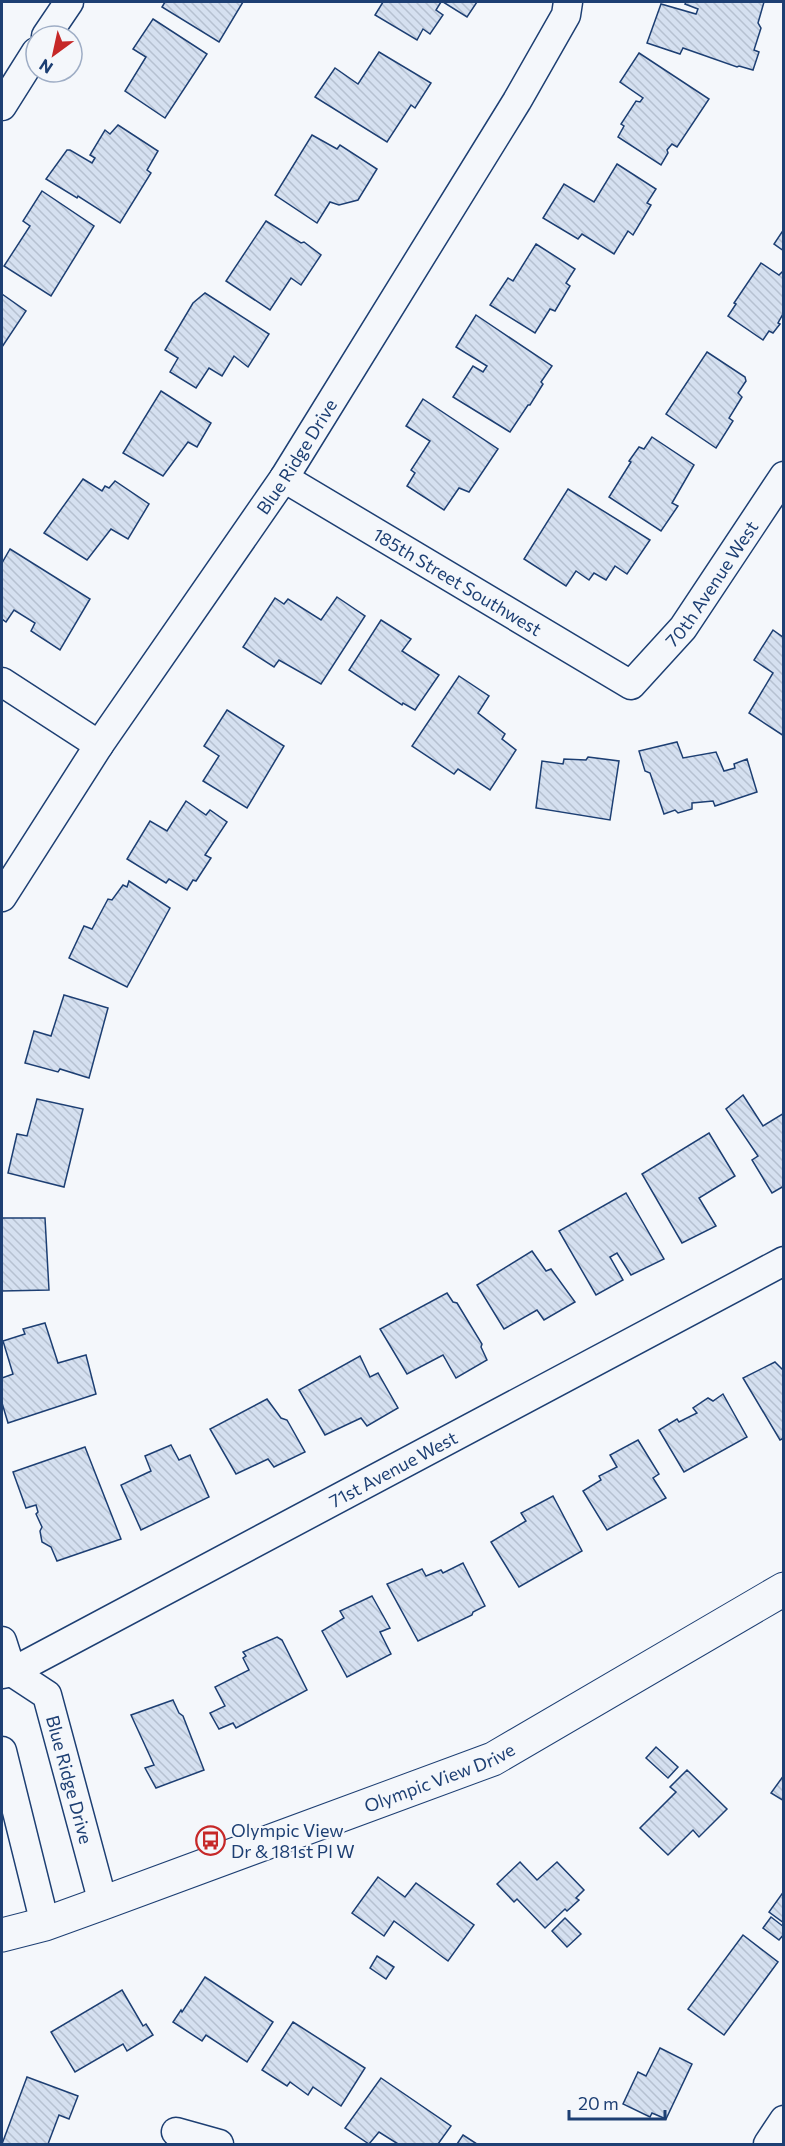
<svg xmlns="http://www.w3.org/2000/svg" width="785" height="2146" font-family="Commissioner,sans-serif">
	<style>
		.building { fill: url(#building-back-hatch); stroke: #1d3f73; stroke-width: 1.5 }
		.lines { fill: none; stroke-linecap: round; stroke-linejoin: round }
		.minor-casing { stroke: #1d3f73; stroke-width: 31 }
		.secondary-casing { stroke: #1d3f73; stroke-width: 35 }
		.minor { stroke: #f4f7fb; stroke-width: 28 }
		.secondary { stroke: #f4f7fb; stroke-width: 33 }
		.labels { text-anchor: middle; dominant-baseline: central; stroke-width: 4.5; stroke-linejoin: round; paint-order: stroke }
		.street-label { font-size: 18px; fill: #1d3f73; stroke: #f4f7fb }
		.poi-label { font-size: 18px; fill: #1d3f73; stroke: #f4f7fb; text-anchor: start }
	</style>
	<defs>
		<pattern id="building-back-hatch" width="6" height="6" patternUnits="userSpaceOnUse" patternTransform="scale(1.5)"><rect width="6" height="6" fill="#d5e0f0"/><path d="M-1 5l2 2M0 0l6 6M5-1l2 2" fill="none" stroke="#b6c1d1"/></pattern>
	</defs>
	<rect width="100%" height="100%" fill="#f4f7fb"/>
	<!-- building -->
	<g class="building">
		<path d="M165,2H243L219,42L162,7Z"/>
		<path d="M383,2H441L436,10L443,15L430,34L423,29L417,40L375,15Z"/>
		<path d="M443,2H477L467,17Z"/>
		<path d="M686,2H764L758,23L761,28L754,50L759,52L753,70L739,66L737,67L683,48L680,54L647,43L661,4L696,14L698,9L685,4Z"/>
		<path d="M153,19L207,54L165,118L125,91L146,57L133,49Z"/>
		<path d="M379,52L431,83L415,108L411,105L387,142L315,97L335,68L358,84Z"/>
		<path d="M639,53L709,99L677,147L672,144L667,150L668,153L661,165L618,137L624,126L621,124L636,101L640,102L643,98L620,82Z"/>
		<path d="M118,125L158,151L147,170L151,173L120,223L78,196L77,198L46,179L67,150H70L92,163L95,158L90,155L105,130L110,134Z"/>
		<path d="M312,135L337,149L340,145L377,169L358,200L339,205L330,202L317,223L275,195Z"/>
		<path d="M617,164L656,189L647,203L651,205L633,235L628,231L614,254L582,234L578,239L543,218L564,184L594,202Z"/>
		<path d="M42,191L94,226L51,296L4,266L30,226L23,221Z"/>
		<path d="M266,221L301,243L304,242L321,255L301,285L291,278L270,310L226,281Z"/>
		<path d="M784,229V251L774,244Z"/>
		<path d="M536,244L575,269L566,283L570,286L555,311L550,309L535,333L490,305L508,278L513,281Z"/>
		<path d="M761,263L779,275L784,270V312L778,323L780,324L773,333L769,331L763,340L728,316L736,304L734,303Z"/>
		<path d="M205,293L269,334L248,367L234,356L222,376L209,368L196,388L170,372L178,358L165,350L193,303Z"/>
		<path d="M2,294L26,311L2,347Z"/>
		<path d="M476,315L552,366L541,382L543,384L530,405H528L510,432L453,397L473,366L483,372L487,366L456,347Z"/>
		<path d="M707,352L745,377L746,381L738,393L742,397L729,418L733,421L716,448L666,414Z"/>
		<path d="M161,391L211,423L197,447L188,442L163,476L123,453Z"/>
		<path d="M423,399L498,449L469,492L459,488L444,510L407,486L415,473L411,470L430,441L406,426Z"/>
		<path d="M652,437L694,465L672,503L678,506L661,531L609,497L631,462L629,461L639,447L644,449Z"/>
		<path d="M83,479L102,491L105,486L109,488L115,481L149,504L128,539L111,529L87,560L44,533Z"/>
		<path d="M568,489L650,540L627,574L615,566L606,580L594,573L589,580L576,571L566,586L524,559Z"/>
		<path d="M10,549L90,599L60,650L31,631L35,623L14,610L6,622L2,619V563Z"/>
		<path d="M337,597L365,616L321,684L279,660L274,667L243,647L275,598L284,604L288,599L321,620Z"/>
		<path d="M381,620L411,639L402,651L439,675L415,710L403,703L402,705L349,670Z"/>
		<path d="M773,630L784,638V736L749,713L773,673L754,660Z"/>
		<path d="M459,676L489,696L478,713L505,734L502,739L516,750L490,790L458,769L454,774L412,746Z"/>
		<path d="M227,710L284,746L247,808L203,781L219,756L204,746Z"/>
		<path d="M677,742L683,758L716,752L724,771L735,768L734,764L747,759L757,792L715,806L713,801L692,803V809L678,813L675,810L664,814L650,773L645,771L639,751Z"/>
		<path d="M588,757L619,761L610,820L536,808L542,761L563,764L564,759L586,760Z"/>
		<path d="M186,801L206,815L210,810L227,822L205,855L211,858L196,881L193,880L187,890L169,879L166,883L127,859L150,821L167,831Z"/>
		<path d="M129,881L170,908L127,987L69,958L84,926L92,929L108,899L112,900L123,885L127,887Z"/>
		<path d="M64,995L108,1008L89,1078L60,1069L58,1072L25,1063L34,1031L51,1036Z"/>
		<path d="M743,1095L763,1126L784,1113V1186L772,1193L752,1160L758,1156L726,1109Z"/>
		<path d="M37,1099L83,1109L64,1187L8,1173L17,1134L27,1136Z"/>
		<path d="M709,1133L735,1176L699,1198L716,1226L682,1243L642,1174Z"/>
		<path d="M626,1193L664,1259L631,1275L617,1253L610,1257L623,1280L596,1295L559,1231Z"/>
		<path d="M2,1218H45L49,1290L2,1291Z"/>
		<path d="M532,1251L546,1271L551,1269L575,1302L544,1320L537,1310L504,1329L477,1285Z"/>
		<path d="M447,1293L453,1302L457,1303L482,1344L481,1347L487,1360L456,1378L443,1355L407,1374L380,1329Z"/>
		<path d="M45,1323L58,1363L86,1355L96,1394L8,1423L2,1403V1378L13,1374L3,1341L25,1334L23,1329Z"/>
		<path d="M360,1356L370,1377L378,1373L398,1408L367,1426L361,1418L325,1435L299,1390Z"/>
		<path d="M775,1362L784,1371V1438L780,1440L743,1378Z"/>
		<path d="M723,1394L747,1437L684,1472L659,1430L677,1419L679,1422L697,1413L693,1408L708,1398L713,1401Z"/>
		<path d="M267,1399L281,1418L287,1420L305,1452L274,1467L268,1459L236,1474L210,1429Z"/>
		<path d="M638,1440L659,1474L653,1478L666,1498L607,1530L583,1491L601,1480L599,1476L617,1467L610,1455Z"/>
		<path d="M171,1445L179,1460L190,1455L209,1497L141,1530L121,1485L151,1471L145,1456Z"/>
		<path d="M85,1447L121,1539L57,1561L51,1547L42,1542L40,1531L42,1527L36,1514L38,1512L36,1505L26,1508L13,1472Z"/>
		<path d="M553,1496L582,1551L519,1587L491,1542L526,1521L521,1513Z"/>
		<path d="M463,1563L485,1606L473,1612L472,1615L418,1641L387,1584L422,1569L426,1576L441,1570L443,1573Z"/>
		<path d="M372,1596L390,1628L380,1632L391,1654L347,1677L322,1631L344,1618L340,1611Z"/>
		<path d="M277,1637L282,1640L307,1690L236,1728L233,1723L219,1729L210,1713L225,1706L215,1687L249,1670L243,1658L246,1656L243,1652Z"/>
		<path d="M173,1700L179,1713L183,1716L204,1770L156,1788L145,1768L154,1765L131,1715Z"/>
		<path d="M656,1747L678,1767L668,1778L646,1758Z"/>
		<path d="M687,1770L727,1809L699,1837L693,1830L668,1855L640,1828L676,1792L670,1787Z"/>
		<path d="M784,1775V1801L771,1793Z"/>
		<path d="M520,1862L537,1880L557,1862L584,1890L576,1898L579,1900L567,1911L565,1909L545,1928L517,1899L514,1902L497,1884Z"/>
		<path d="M378,1877L405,1897L416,1883L474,1925L448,1961L394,1921L384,1936L352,1913Z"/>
		<path d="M784,1891V1923L769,1912Z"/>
		<path d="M771,1917L784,1927V1934L779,1940L763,1928Z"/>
		<path d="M565,1918L581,1934L567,1947L552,1931Z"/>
		<path d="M743,1935L778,1962L724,2035L688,2009Z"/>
		<path d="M377,1956L394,1967L386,1979L370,1968Z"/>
		<path d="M205,1977L273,2022L247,2062L206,2035L202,2041L173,2022L181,2010L182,2012Z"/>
		<path d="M122,1990L143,2026L146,2024L153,2035L127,2051L123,2044L75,2072L51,2032Z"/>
		<path d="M293,2022L365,2068L341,2106L313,2087L308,2095L290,2082L287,2086L262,2070Z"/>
		<path d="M660,2048L692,2064L666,2119L652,2113L650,2117L623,2104L638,2072L646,2076Z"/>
		<path d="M27,2077L78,2096L69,2119L59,2115L48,2144H2Z"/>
		<path d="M381,2078L451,2126L438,2144H398L379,2132L369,2144L345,2128Z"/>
		<path d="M463,2135L477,2144H457Z"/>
	</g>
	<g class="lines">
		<defs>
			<g id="minor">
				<path d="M46,36L69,2"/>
				<path d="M2,106L36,52"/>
				<path id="s1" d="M284,478L631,685L683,628L784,476"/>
				<path d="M2,682L99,745"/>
				<path id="s2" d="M2,897L99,745L284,478L517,101L566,15L568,2"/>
				<path id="s3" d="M2,1641L12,1672L47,1695L103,1903"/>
				<path id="s4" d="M2,1674L12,1672L784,1261"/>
				<path d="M2,1751L45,1924"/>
				<path d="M176,2132L219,2144"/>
				<path d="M768,2144L784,2120"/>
			</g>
			<g id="secondary">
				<path id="s5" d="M2,1935L45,1924L103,1903L493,1759L784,1589"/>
			</g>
		</defs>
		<!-- minor casing -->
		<use href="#minor" class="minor-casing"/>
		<!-- secondary casing -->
		<use href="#secondary" class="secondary-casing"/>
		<!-- minor -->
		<use href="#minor" class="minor"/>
		<!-- secondary -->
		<use href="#secondary" class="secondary"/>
	</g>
	<!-- icons -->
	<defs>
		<symbol id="bus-ring" viewBox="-11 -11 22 22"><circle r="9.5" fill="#f4f7fb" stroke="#c62828" stroke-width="1.5"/><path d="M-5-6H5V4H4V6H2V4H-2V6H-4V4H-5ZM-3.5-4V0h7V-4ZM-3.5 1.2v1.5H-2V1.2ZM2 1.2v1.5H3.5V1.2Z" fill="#c62828"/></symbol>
	</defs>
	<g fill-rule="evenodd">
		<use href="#bus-ring" x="194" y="1824" width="33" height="33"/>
	</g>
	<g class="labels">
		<!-- street labels -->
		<g class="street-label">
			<text stroke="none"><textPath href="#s2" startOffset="530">Blue Ridge Drive</textPath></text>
			<text stroke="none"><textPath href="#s1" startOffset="202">185th Street Southwest</textPath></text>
			<text stroke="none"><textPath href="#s1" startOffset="534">70th Avenue West</textPath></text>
			<text stroke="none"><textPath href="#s4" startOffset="442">71st Avenue West</textPath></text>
			<text stroke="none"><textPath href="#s5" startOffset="465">Olympic View Drive</textPath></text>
			<text stroke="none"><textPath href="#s3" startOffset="162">Blue Ridge Drive</textPath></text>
		</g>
		<!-- poi labels -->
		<g class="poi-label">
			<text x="231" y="1830">Olympic View<tspan x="231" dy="21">Dr &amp; 181st Pl W</tspan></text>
		</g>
	</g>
	<!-- border -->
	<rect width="785" height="2146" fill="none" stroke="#1d3f73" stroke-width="6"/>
	<!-- north arrow -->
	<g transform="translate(54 54) rotate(213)"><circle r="28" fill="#f4f7fb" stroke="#9eadc5" stroke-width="1.5"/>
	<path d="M0-4.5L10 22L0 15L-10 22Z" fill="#c62828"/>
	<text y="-9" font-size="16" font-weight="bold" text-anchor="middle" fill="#1d3f73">N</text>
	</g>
	<!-- scale -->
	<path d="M569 2110v9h96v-9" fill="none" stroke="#1d3f73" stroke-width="3"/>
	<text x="578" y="2110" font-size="18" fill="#1d3f73" stroke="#f4f7fb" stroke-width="4.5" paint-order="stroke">20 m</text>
</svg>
